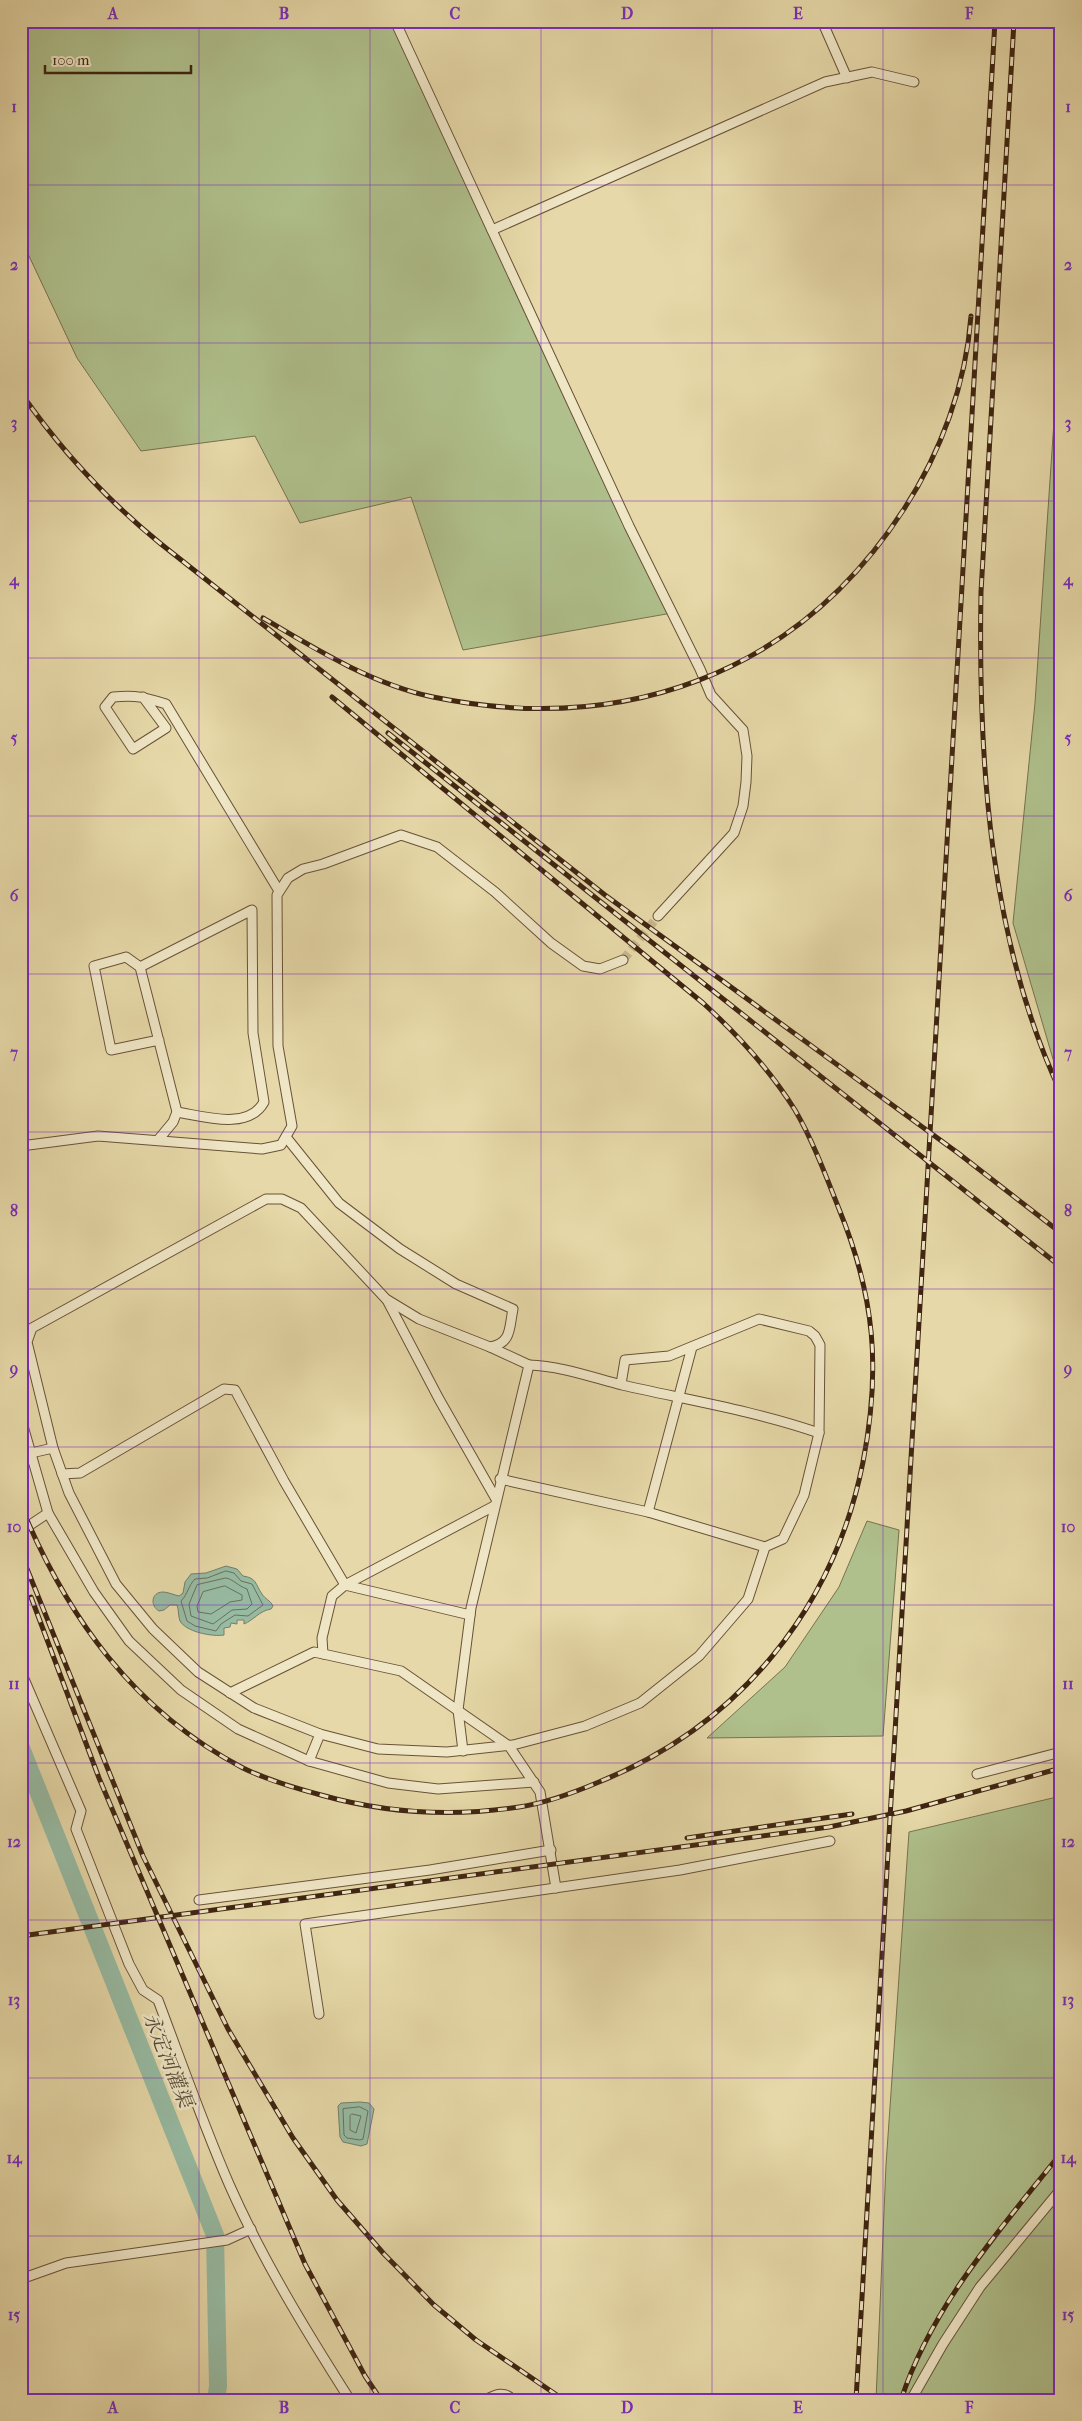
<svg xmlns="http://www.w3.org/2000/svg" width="1082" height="2421" font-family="'IM FELL French Canon','Noto Serif SC',serif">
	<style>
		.green { fill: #afc08c; stroke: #77724e }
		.water { fill: #97bba3; stroke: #747f69 }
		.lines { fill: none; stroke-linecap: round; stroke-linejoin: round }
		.shore { stroke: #6b705a; stroke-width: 1 }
		.river { stroke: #97bba3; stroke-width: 18 }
		.street-tunnel { stroke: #c5b48a; stroke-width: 9; stroke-dasharray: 9 4.5; stroke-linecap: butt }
		.street-casing { stroke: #695237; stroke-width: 11 }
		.street { stroke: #efe6c6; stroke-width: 9 }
		.rail-casing { stroke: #3f2511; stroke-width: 5 }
		.rail { stroke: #efe6c6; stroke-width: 3; stroke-dasharray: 9; stroke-linecap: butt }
		.grid { fill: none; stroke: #7b2cbf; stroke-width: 1; stroke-opacity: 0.55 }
		.labels { text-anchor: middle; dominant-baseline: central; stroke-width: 5; stroke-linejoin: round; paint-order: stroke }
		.water-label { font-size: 20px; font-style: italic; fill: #554a36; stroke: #efe6c6 }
		.neatline { fill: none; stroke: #7b2cbf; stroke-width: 2 }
		.grid-label { font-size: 16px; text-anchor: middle; font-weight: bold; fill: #7b2cbf }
	</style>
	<rect width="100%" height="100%" fill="#e6d8a8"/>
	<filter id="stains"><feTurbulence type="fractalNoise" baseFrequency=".004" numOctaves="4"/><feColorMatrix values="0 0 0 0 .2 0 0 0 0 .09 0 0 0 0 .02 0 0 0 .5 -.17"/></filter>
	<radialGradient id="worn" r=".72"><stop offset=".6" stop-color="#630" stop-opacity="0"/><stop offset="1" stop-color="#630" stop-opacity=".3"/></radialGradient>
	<!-- green -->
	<g class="green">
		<path d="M21,21H398L672,613L463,650L411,497L300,523L255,436L141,451L77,358L21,239Z"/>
		<path d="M1061,317V1075L1053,1059L1013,923L1035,703Z"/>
		<path d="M867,1521L899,1530L883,1736L707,1738L785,1667L839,1587Z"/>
		<path d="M1061,1796V2400H876L886,2165L909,1832Z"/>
	</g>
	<!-- water -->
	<g class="water">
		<path d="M226,1566L237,1569L243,1576C257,1578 255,1584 262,1594C265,1599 270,1600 273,1606L271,1609C259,1611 254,1620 244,1624V1620H237V1624L231,1623L230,1627L224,1628V1635C213,1637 186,1632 180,1621C178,1616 179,1610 177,1605H170L164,1610L159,1611C150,1606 151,1592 163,1592C168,1592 174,1595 179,1596L183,1593L185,1582L191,1574L206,1573Z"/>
		<path d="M360,2102L369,2103L374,2109L367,2144L361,2146L343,2142L340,2137L338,2106L341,2103Z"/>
	</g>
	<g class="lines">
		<!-- shore -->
		<g class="shore">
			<path d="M226,1571L234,1573L241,1581L252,1584L263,1605L248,1616L235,1615L221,1624L216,1631L195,1626L187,1621L181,1601C188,1594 188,1586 195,1579L207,1578Z"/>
			<path d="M226,1578C233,1579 238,1586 247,1589L252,1604L247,1609L232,1610L213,1624L191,1616L189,1604L197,1585Z"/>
			<path d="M225,1586L242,1595V1600L230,1602L211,1614L198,1612L197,1606L203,1592Z"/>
			<path d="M360,2107L368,2111L363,2139L360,2140L347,2138L344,2135L343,2109Z"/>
			<path d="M352,2114L361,2116L356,2133L350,2130V2116Z"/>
		</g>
		<!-- river -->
		<path class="river" d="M21,1748L215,2235L218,2386L216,2400"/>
		<!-- street-tunnel -->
		<g class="street-tunnel">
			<path d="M623,960L658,916"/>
			<path d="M21,1528L30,1525"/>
		</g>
		<defs>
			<g id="street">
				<path d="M395,21L629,526L700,669L711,695L743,730L747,756L746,782L743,806L734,833L658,916"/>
				<path d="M822,21L847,78"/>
				<path d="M492,230L825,82L872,72L914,82"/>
				<path d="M143,697L166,728L133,749L105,707L113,697C137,695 144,697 166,704L279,891"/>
				<path d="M140,967L252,910L253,1033L264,1102C248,1131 203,1116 177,1112"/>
				<path d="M286,1137L339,1203L400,1249L456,1284L513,1309C509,1328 512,1343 490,1347L419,1319L386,1299L301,1208L282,1199H266L32,1328L27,1342L53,1448L69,1493L116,1584L153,1629L198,1672L254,1708L320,1734L378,1749L447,1752L513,1745L585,1726L640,1703L699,1656L748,1599L765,1547L783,1539L804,1495L819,1433C755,1411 688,1400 622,1385C591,1377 561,1366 529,1365"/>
				<path d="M158,1140L173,1122L177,1112L140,967L126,957L94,966L111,1050L159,1040"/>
				<path d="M21,1146L98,1136L262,1149L281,1145L292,1126L278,1046L277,895L288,878L303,869L323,864L401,835L437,847L495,892L551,943L583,966L600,969L623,960"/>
				<path d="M387,1300L439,1399L496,1499"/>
				<path d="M621,1384L625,1360L669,1356L759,1319L809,1331L815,1336L820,1345L819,1433"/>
				<path d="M21,1419L48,1513L94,1592L129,1641L181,1690L238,1729L309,1761L388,1783L438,1789L534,1782"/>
				<path d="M31,1453L53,1448"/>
				<path d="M62,1474L80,1473L224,1389L235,1390L284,1481L345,1585L494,1506"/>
				<path d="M500,1479L648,1512L765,1547"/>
				<path d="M648,1512L692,1347"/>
				<path d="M30,1525L48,1513"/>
				<path d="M323,1654L322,1638L332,1596L345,1585L470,1615"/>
				<path d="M21,1672L81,1811L76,1829L129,1964L143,1990L158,2000C181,2061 203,2124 229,2184C262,2259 306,2331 350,2400"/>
				<path d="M230,1693L314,1652L401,1671L509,1746L540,1792L556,1888"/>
				<path d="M463,1751L458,1710L471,1608L529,1365L490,1347"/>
				<path d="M309,1761L320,1734"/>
				<path d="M977,1774L1061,1752"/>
				<path d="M199,1900L430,1870L551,1850"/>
				<path d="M319,2014L305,1924L680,1870L830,1841"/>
				<path d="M21,2279L66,2263L227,2240L251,2229"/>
				<path d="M485,2400C495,2395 504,2390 513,2400"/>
				<path d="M911,2400L943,2344L980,2287L1061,2189"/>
			</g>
		</defs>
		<!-- street casing -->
		<use href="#street" class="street-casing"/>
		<!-- street -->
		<use href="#street" class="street"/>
		<defs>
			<g id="rail">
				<path d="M1014,21L981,592C978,759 989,940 1061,1093"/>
				<path d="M21,393C60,449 108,501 161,544L605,895L958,1153L1061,1233"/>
				<path d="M263,618C317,650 372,684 433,697C623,736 797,675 904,509C941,452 966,384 971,316"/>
				<path d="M388,733L1061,1267"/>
				<path d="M21,1506C67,1617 134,1711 243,1768C267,1780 295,1788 321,1795C385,1813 454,1817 519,1807C546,1803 573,1793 599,1782C738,1726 834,1609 863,1462C881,1369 875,1297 839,1209C826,1176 813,1141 795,1110C770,1070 738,1035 703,1003L332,697"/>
				<path d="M21,1554L143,1856L228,2029L293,2138L337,2200L384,2254L434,2305L476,2340L564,2400"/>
				<path d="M31,1597L99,1778L305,2264L365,2376L381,2400"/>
				<path d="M687,1838L852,1814"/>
				<path d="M21,1936L829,1827L906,1811L1061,1768"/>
				<path d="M856,2400L995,21"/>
				<path d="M901,2400C932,2305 1000,2230 1061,2153"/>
			</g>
		</defs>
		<!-- rail casing -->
		<use href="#rail" class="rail-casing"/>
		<!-- rail -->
		<use href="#rail" class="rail"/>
	</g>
	<!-- grid -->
	<path class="grid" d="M199,21V2400M370,21V2400M541,21V2400M712,21V2400M883,21V2400M21,185H1061M21,343H1061M21,501H1061M21,658H1061M21,816H1061M21,974H1061M21,1132H1061M21,1289H1061M21,1447H1061M21,1605H1061M21,1763H1061M21,1920H1061M21,2078H1061M21,2236H1061"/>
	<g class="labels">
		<!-- water labels -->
		<g class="water-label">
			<text transform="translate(168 2060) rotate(68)">永定河灌渠</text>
		</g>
	</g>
	<!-- margin -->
	<rect width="1082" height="2421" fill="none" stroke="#e6d8a8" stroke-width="55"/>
	<!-- scale -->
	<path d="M45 65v8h146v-8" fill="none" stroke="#3f2511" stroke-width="2.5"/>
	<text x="52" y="65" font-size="15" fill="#3f2511" stroke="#efe6c6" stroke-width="4" paint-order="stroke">100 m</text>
	<rect x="28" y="28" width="1026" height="2366" class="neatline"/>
	<g class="grid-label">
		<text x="113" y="19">A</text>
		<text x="284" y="19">B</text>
		<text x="455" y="19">C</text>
		<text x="627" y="19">D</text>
		<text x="798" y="19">E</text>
		<text x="969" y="19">F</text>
		<text x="14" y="112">1</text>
		<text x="1068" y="112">1</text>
		<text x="14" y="270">2</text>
		<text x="1068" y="270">2</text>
		<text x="14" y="428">3</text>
		<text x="1068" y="428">3</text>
		<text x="14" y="585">4</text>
		<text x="1068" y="585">4</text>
		<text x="14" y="743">5</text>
		<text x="1068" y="743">5</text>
		<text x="14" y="901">6</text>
		<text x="1068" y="901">6</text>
		<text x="14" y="1058">7</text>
		<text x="1068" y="1058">7</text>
		<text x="14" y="1216">8</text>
		<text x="1068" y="1216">8</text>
		<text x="14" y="1374">9</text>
		<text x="1068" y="1374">9</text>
		<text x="14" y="1532">10</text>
		<text x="1068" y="1532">10</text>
		<text x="14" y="1689">11</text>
		<text x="1068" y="1689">11</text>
		<text x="14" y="1847">12</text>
		<text x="1068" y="1847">12</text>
		<text x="14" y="2005">13</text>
		<text x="1068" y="2005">13</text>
		<text x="14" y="2163">14</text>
		<text x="1068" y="2163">14</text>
		<text x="14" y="2320">15</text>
		<text x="1068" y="2320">15</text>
		<text x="113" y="2413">A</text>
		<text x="284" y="2413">B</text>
		<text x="455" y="2413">C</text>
		<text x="627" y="2413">D</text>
		<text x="798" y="2413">E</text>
		<text x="969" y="2413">F</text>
	</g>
	<rect width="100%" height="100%" filter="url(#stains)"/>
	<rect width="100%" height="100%" fill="url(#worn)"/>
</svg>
